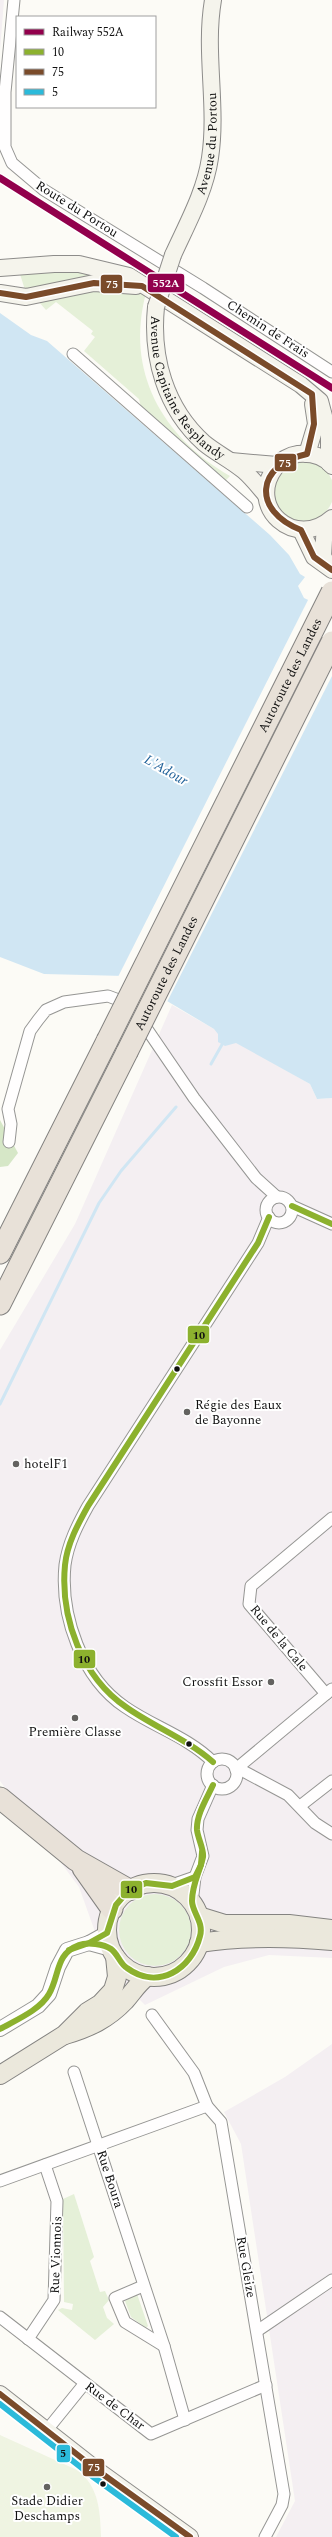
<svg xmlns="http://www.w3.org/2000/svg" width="332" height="2537" font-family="Spectral,serif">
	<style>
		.industrial { fill: #f4eff2 }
		.green { fill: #e5f0d8 }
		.forest { fill: #d6e7c7 }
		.pitch { fill: #eff4e2 }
		.water { fill: #d0e6f3 }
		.pier { fill: #fcfbf6 }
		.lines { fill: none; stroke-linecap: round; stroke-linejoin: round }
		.stream { stroke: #d0e6f3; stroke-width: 3 }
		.minor-casing { stroke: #969694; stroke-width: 13 }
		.tertiary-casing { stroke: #969694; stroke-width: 16 }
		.secondary-casing { stroke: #8d8c8a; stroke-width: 18 }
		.primary-casing { stroke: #848381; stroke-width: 20 }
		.motorway-casing { stroke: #848381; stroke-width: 23 }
		.minor { stroke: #fffefe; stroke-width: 11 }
		.tertiary { stroke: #fffefe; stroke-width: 14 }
		.secondary { stroke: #f5f4ec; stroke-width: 16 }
		.primary { stroke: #ebe8dc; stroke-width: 18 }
		.motorway { stroke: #e8e1d8; stroke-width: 21 }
		.secondary-bridge-casing { stroke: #8d8c8a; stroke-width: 18; stroke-linecap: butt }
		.motorway-bridge-casing { stroke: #848381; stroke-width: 23; stroke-linecap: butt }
		.secondary-bridge { stroke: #f5f4ec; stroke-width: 16 }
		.motorway-bridge { stroke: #e8e1d8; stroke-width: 21 }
		.bus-1-casing { stroke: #fff; stroke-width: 9 }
		.bus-2-casing { stroke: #fff; stroke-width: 9 }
		.bus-3-casing { stroke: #fff; stroke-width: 9 }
		.bus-1 { stroke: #8cb12e; stroke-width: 6 }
		.bus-2 { stroke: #7a4b2a; stroke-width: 6 }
		.bus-3 { stroke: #2bbada; stroke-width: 6 }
		.rail-1-casing { stroke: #fff; stroke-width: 10 }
		.rail-1 { stroke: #92004c; stroke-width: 7 }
		.bus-dot { fill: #101010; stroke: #fff; stroke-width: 1.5 }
		.poi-dot { fill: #636260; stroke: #fff; stroke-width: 1.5 }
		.labels { text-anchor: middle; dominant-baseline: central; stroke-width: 4; stroke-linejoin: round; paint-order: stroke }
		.street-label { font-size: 13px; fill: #101010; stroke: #fff }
		.poi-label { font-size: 13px; fill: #101010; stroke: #fff; text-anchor: start }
		.water-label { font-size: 14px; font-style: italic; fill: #22639a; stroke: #fff }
		.line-badge { stroke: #fff; stroke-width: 1.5 }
		.badge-label { font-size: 11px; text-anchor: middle; font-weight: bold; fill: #fff }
		.pale-badge-label { font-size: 11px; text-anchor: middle; font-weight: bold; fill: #111 }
	</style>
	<rect width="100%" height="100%" fill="#fcfbf6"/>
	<!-- industrial -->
	<g class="industrial">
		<path d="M0,0H4L0,51Z"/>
		<path d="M172,1005L310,1084L317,1099L332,1098V1958L269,1955L224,1967L145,2005L108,1968L79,1887L0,1781V1350L75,1224Z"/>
		<path d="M332,2044V2537H276L295,2501L241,2144L224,2112L285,2077Z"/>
	</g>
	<!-- green -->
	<g class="green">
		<path d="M43,268L111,274L26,293L19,271Z"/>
		<path d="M84,289L146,293C125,371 162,437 230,476L224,482L141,407L139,399L84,351L95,337L91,334L93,331L56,302L46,310L39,302Z"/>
		<circle cx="304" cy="491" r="30"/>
		<circle cx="155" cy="1930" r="36"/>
		<path d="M74,2194L94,2257L90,2261L100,2292L105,2291L109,2300L103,2307L107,2318L114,2324L95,2340L58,2310L62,2308L72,2310L73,2304L64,2302L63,2199Z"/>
		<path d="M137,2294L148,2326L146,2328L131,2317L125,2301Z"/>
	</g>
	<!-- forest -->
	<path class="forest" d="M0,1120L18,1153L8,1166L0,1167Z"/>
	<!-- pitch -->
	<path class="pitch" d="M0,2435L77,2470C99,2486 100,2511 101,2537H0Z"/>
	<!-- water -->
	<path class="water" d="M0,313L31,335L47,341L270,535L289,555L300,574L305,577L298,586L304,598L332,611V1098L317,1099L310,1084L236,1043L225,1046L218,1042V1034L214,1029L125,976L44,974L0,957Z"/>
	<!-- pier -->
	<path class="pier" d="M309,598L332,609V676L166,1004L118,977Z"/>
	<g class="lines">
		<!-- stream -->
		<g class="stream">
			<path d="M211,1064L224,1041"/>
			<path d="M0,1404L99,1203L121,1171L176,1107"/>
		</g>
		<defs>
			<g id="minor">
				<path d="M14,0L5,92V147L12,163L44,190L203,288L332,372"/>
				<path d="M73,354L247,507"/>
				<path d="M9,1142L11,1124L8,1109L30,1031L38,1020L46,1010L64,1002L108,996L124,1002L138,1016L194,1098L256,1178L277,1197"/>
				<circle cx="279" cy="1210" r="13"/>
				<path d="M292,1206L332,1224"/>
				<path d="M326,1694L249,1604L251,1586L332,1518"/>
				<circle cx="222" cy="1774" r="15"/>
				<path d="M213,1762C188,1737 154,1727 125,1707C82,1678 60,1616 65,1565C68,1543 78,1524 88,1506L258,1243L269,1217"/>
				<path d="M236,1769L332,1689"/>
				<path d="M236,1770L243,1771L288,1795L315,1823L332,1834"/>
				<path d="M300,1806L332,1781"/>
				<path d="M169,1886L195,1877"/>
				<path d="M192,1903L195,1877L203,1856L197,1830L198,1819L213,1785"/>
				<path d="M152,2015L194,2073L207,2106L221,2122L284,2494L282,2505L265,2537"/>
				<path d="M74,2072L164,2346L185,2420"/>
				<path d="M0,2181L207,2106"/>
				<path d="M143,2286L115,2298L125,2322L164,2346"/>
				<path d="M0,2317L151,2434L266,2385"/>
				<path d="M257,2331L332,2280"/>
				<path d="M28,2339L54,2300L57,2201L45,2165"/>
				<path d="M47,2430L85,2383"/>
			</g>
			<g id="tertiary">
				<path d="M89,1943L111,1949"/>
				<path d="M0,2029L38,2006L49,1994L58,1967L67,1950L89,1943L107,1933"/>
			</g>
			<g id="secondary">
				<path id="s1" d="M173,255C187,224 205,192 210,158C218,106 204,52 213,0"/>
				<path d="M0,268L54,264H79L129,276L301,385L320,401L329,435V463"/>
				<path d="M0,293L26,297L94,283L136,286"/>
				<path id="s2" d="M156,307C151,357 165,408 204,443C216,453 231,460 244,471C252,478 259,487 266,495"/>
				<path d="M307,454L316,424L313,404"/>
				<path d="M231,461L277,465"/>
				<path d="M332,466C324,456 311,453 298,454C290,455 280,460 275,468C246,507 295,551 332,518"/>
				<path d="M325,524L323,556L329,567"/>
				<path d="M301,530L314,557L332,570"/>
				<path d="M0,2394L97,2470L190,2537"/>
			</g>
			<g id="primary">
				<circle cx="154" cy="1930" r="47"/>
				<path d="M199,1916L225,1924H289L332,1929"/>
				<path d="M199,1943C244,1936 287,1937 332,1941"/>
				<path d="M65,2035C89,2028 108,2019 125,2001C133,1992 138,1983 148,1976"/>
				<path d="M0,2075L64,2035L87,2012L100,2004L113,1990L117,1977L115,1956"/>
			</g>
			<g id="motorway">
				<path d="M0,1253L107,1041"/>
				<path d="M0,1304L127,1052"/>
				<path d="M0,1798L76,1860L129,1890"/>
				<path d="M83,1868L112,1909"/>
			</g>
		</defs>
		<!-- minor casing -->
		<use href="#minor" class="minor-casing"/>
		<!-- tertiary casing -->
		<use href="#tertiary" class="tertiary-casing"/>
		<!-- secondary casing -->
		<use href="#secondary" class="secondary-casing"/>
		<!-- primary casing -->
		<use href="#primary" class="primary-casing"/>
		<!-- motorway casing -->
		<use href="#motorway" class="motorway-casing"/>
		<!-- minor -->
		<use href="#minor" class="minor"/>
		<!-- tertiary -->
		<use href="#tertiary" class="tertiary"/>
		<!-- secondary -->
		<use href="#secondary" class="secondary"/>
		<!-- primary -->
		<use href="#primary" class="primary"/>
		<!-- motorway -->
		<use href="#motorway" class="motorway"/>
		<defs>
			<path id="secondary-bridge" d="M156,307L173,255"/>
			<g id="motorway-bridge">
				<path id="s3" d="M107,1041L332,592"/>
				<path id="s4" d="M127,1052L332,642"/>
			</g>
		</defs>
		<!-- secondary-bridge casing -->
		<use href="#secondary-bridge" class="secondary-bridge-casing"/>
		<!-- motorway-bridge casing -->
		<use href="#motorway-bridge" class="motorway-bridge-casing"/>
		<!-- secondary-bridge -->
		<use href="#secondary-bridge" class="secondary-bridge"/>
		<!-- motorway-bridge -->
		<use href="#motorway-bridge" class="motorway-bridge"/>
		<defs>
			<g id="bus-1">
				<path d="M292,1206L332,1224"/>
				<path d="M213,1762C187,1739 154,1727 126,1707C82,1677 60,1618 65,1565C67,1544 78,1524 88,1506L258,1243L269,1217"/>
				<path d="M69,1950L89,1943L107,1933L116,1905L128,1891L146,1883L172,1886L195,1877L201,1865L202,1852"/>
				<path d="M0,2029C16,2020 40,2010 49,1994C60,1975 55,1954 79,1945C87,1942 104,1944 111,1949C118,1954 120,1964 127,1968C158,1991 192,1969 200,1936C204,1922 192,1912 192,1901C192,1884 200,1872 203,1857C204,1849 198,1839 197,1830C196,1815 207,1798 213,1785"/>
			</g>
			<g id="bus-2">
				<path d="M0,293L26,297L94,283L142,286L312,394L314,424L307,454C255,465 252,511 301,530L314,557L332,570"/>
				<path d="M0,2394L97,2470L190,2537"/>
			</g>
			<path id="bus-3" d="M0,2404L92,2476L176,2537"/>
		</defs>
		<!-- bus-1 casing -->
		<use href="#bus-1" class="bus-1-casing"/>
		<!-- bus-2 casing -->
		<use href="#bus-2" class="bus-2-casing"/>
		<!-- bus-3 casing -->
		<use href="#bus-3" class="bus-3-casing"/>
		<!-- bus-1 -->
		<use href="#bus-1" class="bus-1"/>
		<!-- bus-2 -->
		<use href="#bus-2" class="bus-2"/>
		<!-- bus-3 -->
		<use href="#bus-3" class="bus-3"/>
		<defs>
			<path id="rail-1" d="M0,178L332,388"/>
		</defs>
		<!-- rail-1 casing -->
		<use href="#rail-1" class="rail-1-casing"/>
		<!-- rail-1 -->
		<use href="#rail-1" class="rail-1"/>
	</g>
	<!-- markers -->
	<g class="bus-dot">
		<circle cx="177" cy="1369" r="3.5"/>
		<circle cx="189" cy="1744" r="3.5"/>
		<circle cx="103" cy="2484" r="3.5"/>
	</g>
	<g class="poi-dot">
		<circle cx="187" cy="1412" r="4"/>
		<circle cx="16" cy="1464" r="4"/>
		<circle cx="271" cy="1682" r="4"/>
		<circle cx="75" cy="1718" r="4"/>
		<circle cx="47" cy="2487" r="4"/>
	</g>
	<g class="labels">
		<!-- street labels -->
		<g class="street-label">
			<text stroke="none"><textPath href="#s1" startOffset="118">Avenue du Portou</textPath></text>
			<text transform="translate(77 209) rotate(32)">Route du Portou</text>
			<text transform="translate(268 329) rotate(33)">Chemin de Frais</text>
			<text stroke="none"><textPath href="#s2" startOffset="91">Avenue Capitaine Resplandy</textPath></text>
			<text stroke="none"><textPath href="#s3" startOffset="409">Autoroute des Landes</textPath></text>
			<text stroke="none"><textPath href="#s4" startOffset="88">Autoroute des Landes</textPath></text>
			<text transform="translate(279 1638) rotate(50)">Rue de la Cale</text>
			<text transform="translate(110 2179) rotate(72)">Rue Boura</text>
			<text transform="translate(56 2255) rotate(-88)">Rue Vionnois</text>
			<text transform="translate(246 2267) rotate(80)">Rue Gleize</text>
			<text transform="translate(115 2406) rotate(37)">Rue de Char</text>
		</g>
		<!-- poi labels -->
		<g class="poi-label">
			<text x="195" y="1405">Régie des Eaux<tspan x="195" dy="15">de Bayonne</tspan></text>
			<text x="24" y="1464">hotelF1</text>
			<text x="263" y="1682" text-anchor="end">Crossfit Essor</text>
			<text x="75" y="1732" text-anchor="middle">Première Classe</text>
			<text x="47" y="2501" text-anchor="middle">Stade Didier<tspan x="47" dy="15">Deschamps</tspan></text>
		</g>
		<!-- water labels -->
		<g class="water-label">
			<text transform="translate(166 770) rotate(30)">L'Adour</text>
		</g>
	</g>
	<g class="line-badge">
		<rect x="147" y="273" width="38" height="20" rx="4" fill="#92004c"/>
		<rect x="100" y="274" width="23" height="20" rx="4" fill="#7a4b2a"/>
		<rect x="274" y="453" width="23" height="19" rx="4" fill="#7a4b2a"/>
		<rect x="187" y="1325" width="23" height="19" rx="4" fill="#8cb12e"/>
		<rect x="73" y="1649" width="23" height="20" rx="4" fill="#8cb12e"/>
		<rect x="120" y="1880" width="23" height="19" rx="4" fill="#8cb12e"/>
		<rect x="56" y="2444" width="15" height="19" rx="4" fill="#2bbada"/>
		<rect x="82" y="2458" width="23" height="19" rx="4" fill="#7a4b2a"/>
	</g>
	<g class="badge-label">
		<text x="166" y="287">552A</text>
		<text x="112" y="288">75</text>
		<text x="285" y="467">75</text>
		<text x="94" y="2471">75</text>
	</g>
	<g class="pale-badge-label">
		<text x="199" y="1339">10</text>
		<text x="84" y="1663">10</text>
		<text x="131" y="1893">10</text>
		<text x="63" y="2457">5</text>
	</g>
	<!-- legend -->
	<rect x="16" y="16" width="140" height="92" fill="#ffffff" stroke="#9f9f9f"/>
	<rect x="24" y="29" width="20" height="6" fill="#92004c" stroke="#9f9f9f"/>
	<text x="52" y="36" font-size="12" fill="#101010">Railway 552A</text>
	<rect x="24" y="49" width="20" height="6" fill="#8cb12e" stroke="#9f9f9f"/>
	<text x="52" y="56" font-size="12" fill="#101010">10</text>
	<rect x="24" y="69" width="20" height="6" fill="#7a4b2a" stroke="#9f9f9f"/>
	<text x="52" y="76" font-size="12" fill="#101010">75</text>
	<rect x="24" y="89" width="20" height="6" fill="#2bbada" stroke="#9f9f9f"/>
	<text x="52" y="96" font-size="12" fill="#101010">5</text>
</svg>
